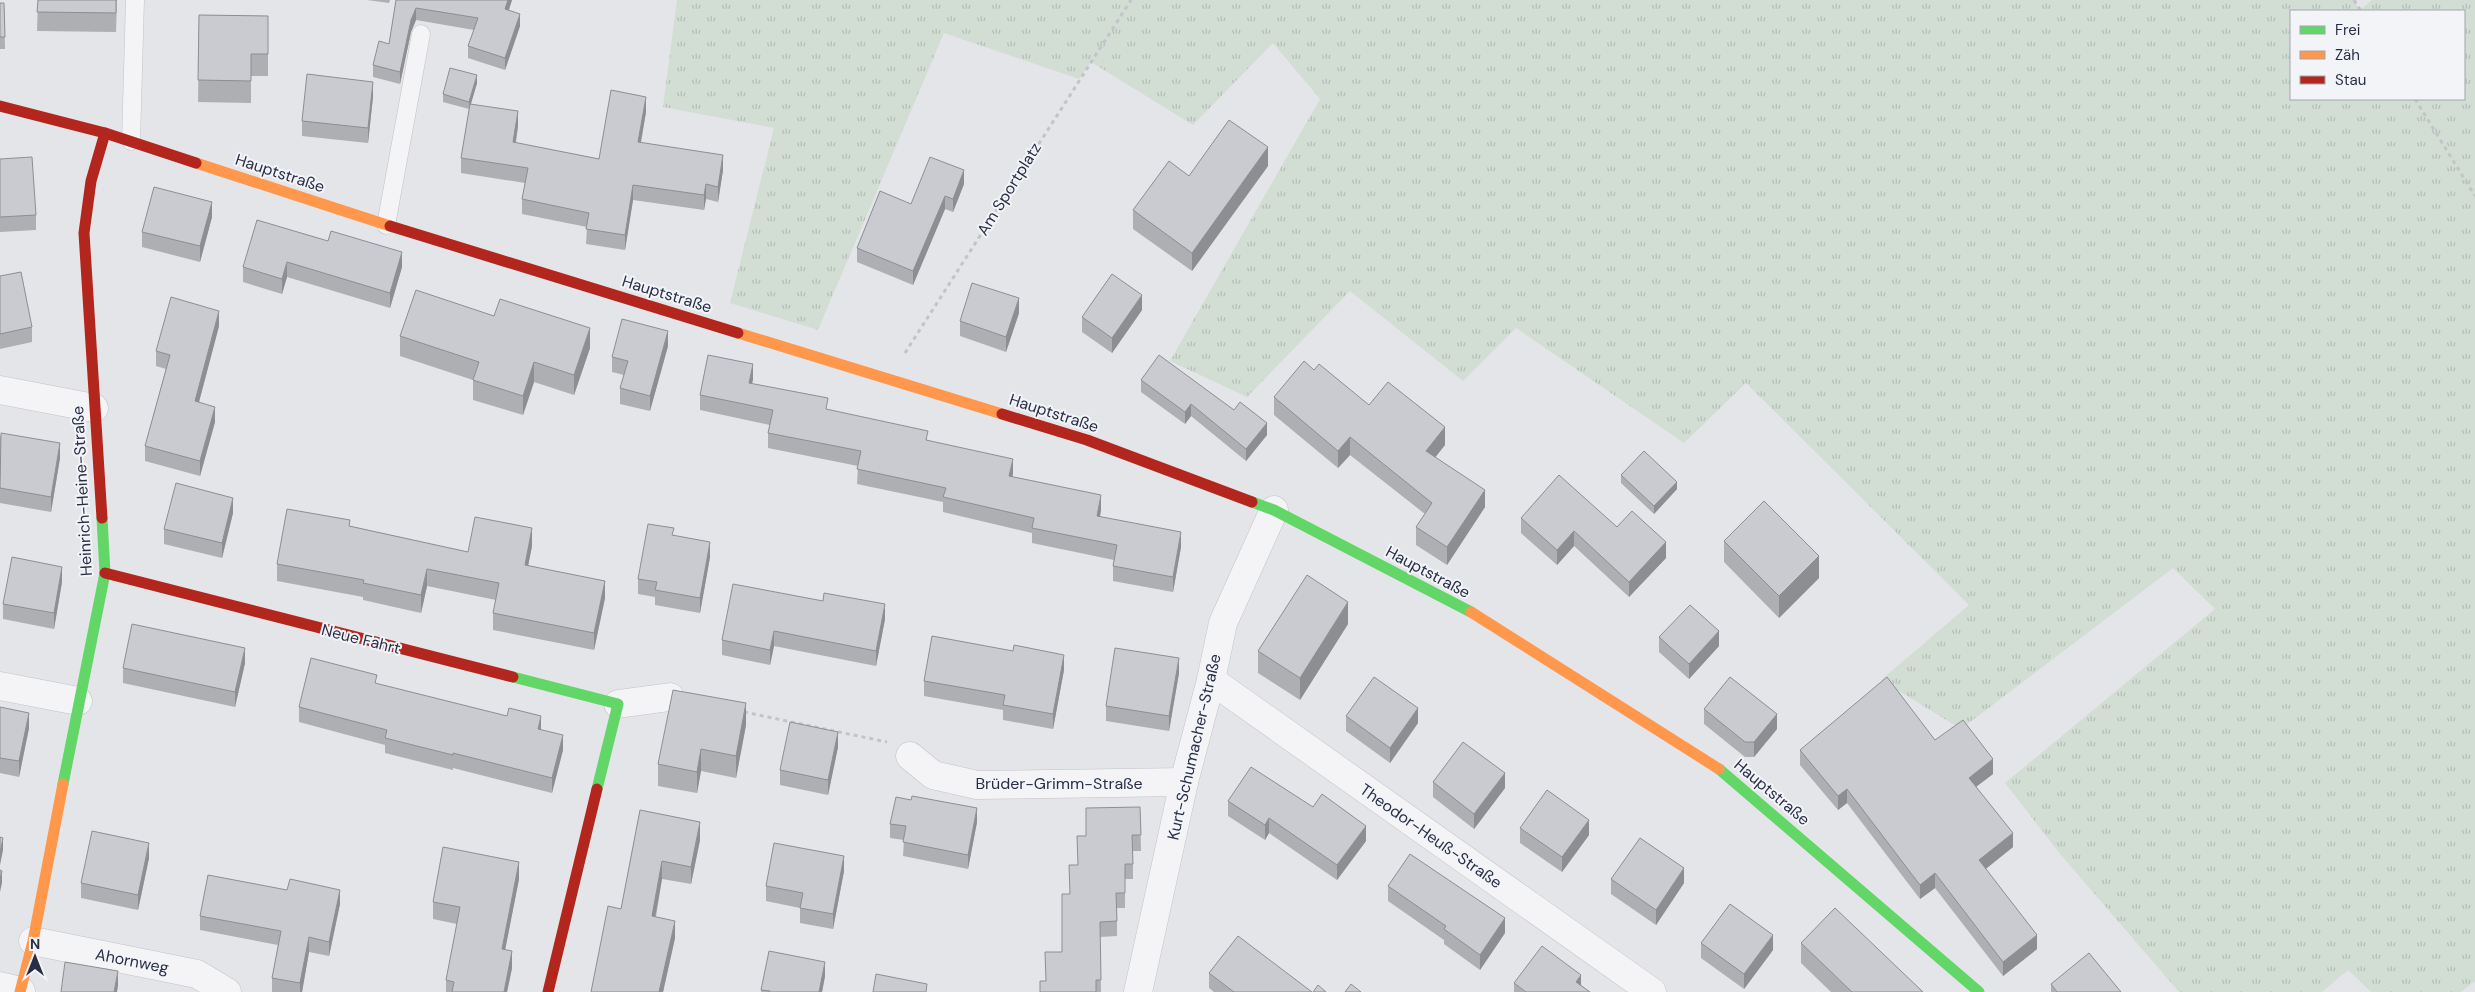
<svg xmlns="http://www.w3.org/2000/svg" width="2475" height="992" font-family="'DM Sans',sans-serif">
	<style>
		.grass { fill: url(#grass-tufts); fill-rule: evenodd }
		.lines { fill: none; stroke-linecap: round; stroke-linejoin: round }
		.lane-casing { stroke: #c2c3c7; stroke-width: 19 }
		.street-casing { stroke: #c2c3c7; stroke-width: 29 }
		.path { stroke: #c3c4c9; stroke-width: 3; stroke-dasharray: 4 4; stroke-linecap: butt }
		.lane { stroke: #f4f4f6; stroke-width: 18 }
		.street { stroke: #f4f4f6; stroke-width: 28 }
		.fast { stroke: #63d668; stroke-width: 11 }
		.slow { stroke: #ff974d; stroke-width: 11 }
		.jam { stroke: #b3261e; stroke-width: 11 }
		.wall { fill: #aeafb3 }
		.shaded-wall { fill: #8d8e92 }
		.building { fill: #cacbd0; stroke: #8d8e92 }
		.labels { text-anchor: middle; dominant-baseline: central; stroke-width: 4; stroke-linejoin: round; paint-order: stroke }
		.street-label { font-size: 16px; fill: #292e45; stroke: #f2f4f8 }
	</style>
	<defs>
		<pattern id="grass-tufts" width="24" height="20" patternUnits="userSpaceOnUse" patternTransform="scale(1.25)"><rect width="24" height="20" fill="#d2ddd4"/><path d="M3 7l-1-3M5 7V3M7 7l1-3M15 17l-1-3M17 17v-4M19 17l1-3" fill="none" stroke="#b4beb7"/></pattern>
	</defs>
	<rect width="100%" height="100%" fill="#e4e5e9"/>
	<!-- grass -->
	<path class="grass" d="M677,0H2354L2360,10L2372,0H2475V981L2461,992H2371L2348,970L2322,992H2179L2061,855L2005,783L2215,609L2173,568L1961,729L1881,680L1969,605L1746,383L1684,443L1516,328L1463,381L1350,291L1247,397L1170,361L1320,99L1273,43L1193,125L1091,62L1079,79L944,33L818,330L730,303L774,128L663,107ZM2291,11H2464V99H2291Z"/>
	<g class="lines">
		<defs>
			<g id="lane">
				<path d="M131,141L135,0"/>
				<path d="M386,225L421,34"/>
			</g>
			<g id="street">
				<path d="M0,390L94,408"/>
				<path d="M1211,680L1652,992"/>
				<path d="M0,686L78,701"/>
				<path d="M618,704L670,697"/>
				<path d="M910,756L933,775L977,785L1184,782"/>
				<path d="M33,941L197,974L227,992"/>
				<path d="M0,986L21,991"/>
				<path d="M1138,992L1184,782L1211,680L1223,623L1274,510"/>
			</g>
		</defs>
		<!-- lane casing -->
		<use href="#lane" class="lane-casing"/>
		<!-- street casing -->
		<use href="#street" class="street-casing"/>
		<!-- path -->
		<g class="path">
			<path d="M2354,0L2361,11"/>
			<path d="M2415,99L2475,196"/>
			<path d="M905,353L1131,0"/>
			<path d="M744,712L887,742"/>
		</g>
		<!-- lane -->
		<use href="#lane" class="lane"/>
		<!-- street -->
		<use href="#street" class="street"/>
		<!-- fast -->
		<g class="fast">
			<path d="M1252,502L1274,510L1471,612"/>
			<path d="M513,677L618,704L597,789"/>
			<path d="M1719,769L1979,992"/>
			<path d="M63,784L105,573L102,518"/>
		</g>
		<!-- slow -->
		<g class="slow">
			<path d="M196,163L390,226"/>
			<path d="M738,333L1002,414"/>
			<path d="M1471,612L1719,769"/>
			<path d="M20,992L33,941L63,784"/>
		</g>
		<!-- jam -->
		<g class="jam">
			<path d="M0,106L105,133L196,163"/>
			<path d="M390,226L738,333"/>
			<path d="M1002,414L1087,440L1252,502"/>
			<path d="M102,518L84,233L91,181L105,133"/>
			<path d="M105,573L513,677"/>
			<path d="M548,992L597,789"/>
		</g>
	</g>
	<!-- wall -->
	<g class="wall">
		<path d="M38,0H117L116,32L37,31Z"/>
		<path d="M367,0H390L389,3Z"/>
		<path d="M396,0H512L509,10L520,26L505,70L468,58V46L474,30L416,20L411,32L400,84L373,77V65L389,44Z"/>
		<path d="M0,3H4L5,49H0Z"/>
		<path d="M199,15L268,16V76H251V103L198,102Z"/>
		<path d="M477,83L471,104L518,126L516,143L599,159L646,112L641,143L723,170L718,202L706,199L704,210L633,200L625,250L586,244L587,227L522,214V199L525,183L461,173V158L469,109L443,102V94Z"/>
		<path d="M373,97L368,143L302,136V121Z"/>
		<path d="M0,159L36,215V230L0,232Z"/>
		<path d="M1268,166L1192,271L1133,229V210Z"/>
		<path d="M964,184L953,212L945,209L913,285L857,262V248L911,204Z"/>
		<path d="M212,217L200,262L142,247V232Z"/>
		<path d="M328,241L402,267L390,308L287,277L282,294L243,282V267Z"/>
		<path d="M0,276L32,327V342L0,349Z"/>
		<path d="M1142,310L1112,353L1082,332V317Z"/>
		<path d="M1019,313L1006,352L960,336V321Z"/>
		<path d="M219,326L199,402L215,422L200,476L145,461V446L166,369L156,366V351Z"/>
		<path d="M400,336L590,348L574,395L534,382L523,415L473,400V380L400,356Z"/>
		<path d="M668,346L650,411L620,404V388L624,375L612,372V357Z"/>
		<path d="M1314,370L1369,405L1445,445L1435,457L1485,507L1447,565L1416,545V527L1425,514L1350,455L1338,468L1274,415V397Z"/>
		<path d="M753,379L752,384L828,410L928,440L1013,474L1012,477L1101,510L1100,517L1181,547L1173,592L1113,581V566L1114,560L1032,543V533L943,512V502L857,484L858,466L768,448V433L770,425L700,410V395Z"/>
		<path d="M1141,380L1267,435L1246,461L1191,416L1185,424L1141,392Z"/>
		<path d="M0,436L60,458L51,512L0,503Z"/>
		<path d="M1621,475L1677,489L1654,514L1621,483Z"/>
		<path d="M233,513L222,558L164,544V529Z"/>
		<path d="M1521,518L1617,527L1666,558L1629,597L1574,546L1557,565L1521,533Z"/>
		<path d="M350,526L468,552L532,546L528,565L605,598L594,650L493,630V613L496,600L427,586L421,613L363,600V597L277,581V564Z"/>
		<path d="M1724,541L1819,578L1779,618L1724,562Z"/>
		<path d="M710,557L700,613L655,605V597L638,594V579Z"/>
		<path d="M62,582L54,629L3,619V604Z"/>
		<path d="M823,601L885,619L876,666L774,646L770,665L722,655V640Z"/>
		<path d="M1348,624L1300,700L1258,673V651Z"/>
		<path d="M1659,637L1719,646L1689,679L1659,652Z"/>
		<path d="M245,663L235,707L123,683V668Z"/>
		<path d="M1064,670L1053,729L1003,720V710L924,696V681Z"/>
		<path d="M1179,673L1169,731L1106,721V706Z"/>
		<path d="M377,684L541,730L563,750L552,793L453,768V770L385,753V745L299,722V707Z"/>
		<path d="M0,707L29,728L19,777L0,773Z"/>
		<path d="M1704,709L1777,729L1754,757H1745L1704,724Z"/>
		<path d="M1346,716L1418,723L1390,763L1346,731Z"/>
		<path d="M746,725L736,778L701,771L697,793L658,786V764Z"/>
		<path d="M1935,740L1993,774L1976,787L2013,847L1986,869L2037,949L2003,976L1935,888L1920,899L1847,803L1838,810L1800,765V750Z"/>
		<path d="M838,747L828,795L780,785V770Z"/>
		<path d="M1433,782L1505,788L1474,829L1433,797Z"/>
		<path d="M1228,801L1313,807L1366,841L1337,880L1269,833L1265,840L1228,816Z"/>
		<path d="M1140,807L1141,851H1133V879H1125V908H1117V936L1100,937L1101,992H1040L1046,981L1062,952L1070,894L1086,836Z"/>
		<path d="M640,810L700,840L691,884L662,879L656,917L675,938L663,992H591L621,909Z"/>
		<path d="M977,822L968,869L903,856L904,840L890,838V824Z"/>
		<path d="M1520,828L1589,835L1562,872L1520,843Z"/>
		<path d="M149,858L138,910L81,898V883Z"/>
		<path d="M844,871L833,929L800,923V908L766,901V886Z"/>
		<path d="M519,879L505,949L512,968L507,992H446V980L457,924L433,919V902Z"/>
		<path d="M1611,879L1684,883L1656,925L1611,894Z"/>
		<path d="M1388,886L1505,933L1480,970L1444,944V940L1388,901Z"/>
		<path d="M340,904L329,956L309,952L302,992H272V978L278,945L200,930V916Z"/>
		<path d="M1701,943L1773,950L1744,989L1701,958Z"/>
		<path d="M1801,943L1923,992H1831L1801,963Z"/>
		<path d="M1209,973L1312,992H1214L1209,988Z"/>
		<path d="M825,976L822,992H761V990Z"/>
		<path d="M1514,983L1581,985L1590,992H1514Z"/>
		<path d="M2051,984L2121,992H2051Z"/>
	</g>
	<!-- shaded-wall -->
	<g class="shaded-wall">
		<path d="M508,0H512L505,21V9Z"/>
		<path d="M416,8V20L411,32L400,84V72L411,20Z"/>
		<path d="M520,14V26L505,70V58Z"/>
		<path d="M477,75V83L469,110V102Z"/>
		<path d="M373,82V97L368,143V128Z"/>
		<path d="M646,97V112L638,157V142Z"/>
		<path d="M518,111V126L513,157V142Z"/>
		<path d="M1268,147V166L1192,271V253Z"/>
		<path d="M723,155V170L718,202V187Z"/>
		<path d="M964,170V184L953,212V199Z"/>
		<path d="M706,184V199L704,210V195Z"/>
		<path d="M633,185V200L625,250V235Z"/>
		<path d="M945,196V209L913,285V271Z"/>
		<path d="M212,202V217L200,262V246Z"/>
		<path d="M402,252V267L390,308V293Z"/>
		<path d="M287,262V277L282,294V279Z"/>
		<path d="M1142,295V310L1112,353V338Z"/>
		<path d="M1019,298V313L1006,352V337Z"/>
		<path d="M219,311V326L195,417V401Z"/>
		<path d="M590,328V348L574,395V375Z"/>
		<path d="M668,331V346L650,411V396Z"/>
		<path d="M534,362V382L523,415V396Z"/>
		<path d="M753,364V379L749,398V383Z"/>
		<path d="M1191,404V416L1185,424V412Z"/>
		<path d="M215,407V422L200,476V461Z"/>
		<path d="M1267,423V435L1246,461V449Z"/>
		<path d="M1445,427V445L1426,469V451Z"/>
		<path d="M1350,437V455L1338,468V451Z"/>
		<path d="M60,443V458L51,512V497Z"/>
		<path d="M1013,459V474L1009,491V476Z"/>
		<path d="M1677,482V489L1654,514V506Z"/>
		<path d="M1485,490V507L1447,565V547Z"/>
		<path d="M1101,495V510L1097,531V516Z"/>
		<path d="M233,498V513L222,558V543Z"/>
		<path d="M532,528V546L525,582V565Z"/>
		<path d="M1574,531V546L1557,565V550Z"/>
		<path d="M1181,532V547L1173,592V577Z"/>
		<path d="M710,542V557L700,613V598Z"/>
		<path d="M1666,542V558L1629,597V582Z"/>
		<path d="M1819,556V578L1779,618V596Z"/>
		<path d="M62,567V582L54,629V613Z"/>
		<path d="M427,569V586L421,613V595Z"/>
		<path d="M605,581V598L594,650V633Z"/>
		<path d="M1348,602V624L1300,700V678Z"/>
		<path d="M885,604V619L876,666V651Z"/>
		<path d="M774,631V646L770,665V650Z"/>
		<path d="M1719,631V646L1689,679V664Z"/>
		<path d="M245,648V663L235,707V692Z"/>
		<path d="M1064,655V670L1053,729V714Z"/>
		<path d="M1179,658V673L1169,731V716Z"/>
		<path d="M746,703V725L736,778V756Z"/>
		<path d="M1418,708V723L1390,763V748Z"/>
		<path d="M29,713V728L19,777V761Z"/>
		<path d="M1777,714V729L1754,757V742Z"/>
		<path d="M541,716V731L538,729Z"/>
		<path d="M838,732V747L828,795V780Z"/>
		<path d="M563,735V750L552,793V778Z"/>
		<path d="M701,749V771L697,793V772Z"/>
		<path d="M1993,759V774L1969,792V778Z"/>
		<path d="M1505,773V788L1474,829V814Z"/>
		<path d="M1847,789V803L1838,810V796Z"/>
		<path d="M977,808V822L968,869V855Z"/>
		<path d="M1269,818V833L1265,840V825Z"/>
		<path d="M1589,820V835L1562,872V857Z"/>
		<path d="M700,822V840L691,884V867Z"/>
		<path d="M1366,826V841L1337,880V865Z"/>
		<path d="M2013,833V847L1979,874V860Z"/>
		<path d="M3,838V850L0,865V853Z"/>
		<path d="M149,843V858L138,910V895Z"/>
		<path d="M844,856V871L833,929V914Z"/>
		<path d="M662,861V879L652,934V916Z"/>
		<path d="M519,862V879L502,966V949Z"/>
		<path d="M1684,868V883L1656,925V910Z"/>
		<path d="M2,871V883L0,892V880Z"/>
		<path d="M1935,873V888L1920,899V885Z"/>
		<path d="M340,890V904L329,956V942Z"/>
		<path d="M1505,918V933L1480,970V955Z"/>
		<path d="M675,921V938L663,992H659Z"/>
		<path d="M1773,935V950L1744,989V974Z"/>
		<path d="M2037,935V949L2003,976V962Z"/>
		<path d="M309,937V952L302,992H300V983Z"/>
		<path d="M512,951V968L507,992H504Z"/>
		<path d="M825,962V976L822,992H819Z"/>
		<path d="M118,971V986L117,992H114Z"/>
		<path d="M1581,975V990L1576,982Z"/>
	</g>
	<!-- building -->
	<g class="building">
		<path d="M38,0H116V13L37,12Z"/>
		<path d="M396,0H508L505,9L520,14L505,58L468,46L478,18L416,8L411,20L400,72L373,65L379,41L389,44Z"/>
		<path d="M0,3H4L5,37H0Z"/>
		<path d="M199,15L268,16V54H251V81L198,80Z"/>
		<path d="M450,68L477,75L469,102L443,94Z"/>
		<path d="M307,74L373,82L368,128L302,121Z"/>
		<path d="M611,90L646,97L638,142L723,155L718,187L706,184L704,195L633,185L625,235L586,229L589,213L522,199L528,168L461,158L470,104L518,111L513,142L599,159Z"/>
		<path d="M1229,120L1268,147L1192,253L1133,210L1169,161L1189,176Z"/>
		<path d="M32,157L36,215L0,217V159Z"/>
		<path d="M930,157L964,170L953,199L945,196L913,271L857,248L880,191L911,204Z"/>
		<path d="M154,187L212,202L200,246L142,232Z"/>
		<path d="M257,220L328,241L331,231L402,252L390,293L287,262L282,279L243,267Z"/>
		<path d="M21,272L32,327L0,334V276Z"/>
		<path d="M1112,274L1142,295L1112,338L1082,317Z"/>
		<path d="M972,283L1019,298L1006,337L960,321Z"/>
		<path d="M416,290L494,316L500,299L590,328L574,375L534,362L523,396L473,380L479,362L400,336Z"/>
		<path d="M171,297L219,311L195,401L215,407L200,461L145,446L170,355L156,351Z"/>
		<path d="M622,319L668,331L650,396L620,388L628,361L612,357Z"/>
		<path d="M708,355L753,364L749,383L828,398L826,409L928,431L926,440L1013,459L1009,476L1101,495L1097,516L1181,532L1173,577L1113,566L1117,545L1032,528L1034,518L943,497L946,488L857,469L861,451L768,433L773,410L700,395Z"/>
		<path d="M1159,355L1234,410L1240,402L1267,423L1246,449L1191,404L1185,412L1141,380Z"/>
		<path d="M1304,361L1314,370L1319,364L1369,405L1388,382L1445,427L1426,451L1485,490L1447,547L1416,527L1432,503L1350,437L1338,451L1274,397Z"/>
		<path d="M1,433L60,443L51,497L0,488Z"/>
		<path d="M1644,451L1677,482L1654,506L1621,475Z"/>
		<path d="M1559,475L1617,527L1632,511L1666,542L1629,582L1574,531L1557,550L1521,518Z"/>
		<path d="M176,483L233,498L222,543L164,529Z"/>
		<path d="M1764,501L1819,556L1779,596L1724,541Z"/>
		<path d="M287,509L350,520L349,526L468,552L475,517L532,528L525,565L605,581L594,633L493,613L499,583L427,569L421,595L363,583L364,580L277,564Z"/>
		<path d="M648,524L674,528L672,535L710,542L700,598L655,590L657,582L638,579Z"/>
		<path d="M12,557L62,567L54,613L3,604Z"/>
		<path d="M1307,575L1348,602L1300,678L1258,651Z"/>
		<path d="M733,584L823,601L824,593L885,604L876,651L774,631L770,650L722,640Z"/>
		<path d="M1690,605L1719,631L1689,664L1659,637Z"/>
		<path d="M132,624L245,648L235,692L123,668Z"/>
		<path d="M932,636L1013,651L1014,645L1064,655L1053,714L1003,705L1005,695L924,681Z"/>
		<path d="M1115,648L1179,658L1169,716L1106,706Z"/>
		<path d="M311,658L377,675L375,683L507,716L509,708L541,716L538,729L563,735L552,778L453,753V755L385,738L387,730L299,707Z"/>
		<path d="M1374,677L1418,708L1390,748L1346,716Z"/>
		<path d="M1730,677L1777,714L1754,742H1745L1704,709Z"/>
		<path d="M1887,677L1935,740L1963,720L1993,759L1969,778L2013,833L1979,860L2037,935L2003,962L1935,873L1920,885L1847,789L1838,796L1800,750Z"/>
		<path d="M673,690L746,703L736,756L701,749L697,772L658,764Z"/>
		<path d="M0,707L29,713L19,761L0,758Z"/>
		<path d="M790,722L838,732L828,780L780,770Z"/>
		<path d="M1463,742L1505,773L1474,814L1433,782Z"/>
		<path d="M1251,767L1313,807L1322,794L1366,826L1337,865L1269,818L1265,825L1228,801Z"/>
		<path d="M1547,790L1589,820L1562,857L1520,828Z"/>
		<path d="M912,796L977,808L968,855L903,842L906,826L890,824L896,797L911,800Z"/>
		<path d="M1140,807L1141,835H1132L1133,864H1125V893H1116L1117,921L1100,922L1101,980H1096V992H1040V981H1046L1045,952H1062V894H1070L1069,865H1078L1077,836H1086V808Z"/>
		<path d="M640,810L700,822L691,867L662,861L652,916L675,921L659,992H591L608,906L621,909Z"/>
		<path d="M92,831L149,843L138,895L81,883Z"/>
		<path d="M0,837L3,838L0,853Z"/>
		<path d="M1640,838L1684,868L1656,910L1611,879Z"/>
		<path d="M774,843L844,856L833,914L800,908L803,893L766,886Z"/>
		<path d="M443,847L519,862L502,949L512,951L504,992H452L454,982L446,980L460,907L433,902Z"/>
		<path d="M1410,854L1505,918L1480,955L1444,929L1446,926L1388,886Z"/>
		<path d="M0,870L2,871L0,880Z"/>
		<path d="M208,875L287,890L290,879L340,890L329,942L309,937L300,983L272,978L281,931L200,916Z"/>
		<path d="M1730,904L1773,935L1744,974L1701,943Z"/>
		<path d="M1835,908L1923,992H1852L1801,943Z"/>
		<path d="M1238,936L1312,992H1234L1209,973Z"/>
		<path d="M1542,946L1581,975L1576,982L1590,992H1526L1514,983Z"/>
		<path d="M769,951L825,962L819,992H769L770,991L761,990Z"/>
		<path d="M2089,953L2121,992H2057L2051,984Z"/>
		<path d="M65,962L118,971L114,992H61Z"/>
		<path d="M876,974L927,984L926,992H873Z"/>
		<path d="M1351,984L1361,992H1345Z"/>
		<path d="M1318,985L1326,992H1313Z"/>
	</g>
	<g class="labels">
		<!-- street labels -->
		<g class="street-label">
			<text transform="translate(280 173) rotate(18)">Hauptstraße</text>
			<text transform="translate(1009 189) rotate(-58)">Am Sportplatz</text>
			<text transform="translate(667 294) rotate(17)">Hauptstraße</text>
			<text transform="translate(1054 413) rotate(18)">Hauptstraße</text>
			<text transform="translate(82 491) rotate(-93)">Heinrich-Heine-Straße</text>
			<text transform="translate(1428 572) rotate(28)">Hauptstraße</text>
			<text transform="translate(361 639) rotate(14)">Neue Fahrt</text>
			<text transform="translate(1194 747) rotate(-77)">Kurt-Schumacher-Straße</text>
			<text x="1059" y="783">Brüder-Grimm-Straße</text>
			<text transform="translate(1772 792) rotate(40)">Hauptstraße</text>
			<text transform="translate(1431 836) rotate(35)">Theodor-Heuß-Straße</text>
			<text transform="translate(132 961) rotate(11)">Ahornweg</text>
		</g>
	</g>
	<!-- legend -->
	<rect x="2290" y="10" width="175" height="90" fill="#f2f4f8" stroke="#a2a5b0"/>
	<rect x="2300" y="26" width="25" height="8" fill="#63d668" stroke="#a2a5b0"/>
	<text x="2335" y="35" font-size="15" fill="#292e45">Frei</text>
	<rect x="2300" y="51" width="25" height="8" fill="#ff974d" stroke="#a2a5b0"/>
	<text x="2335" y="60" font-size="15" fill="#292e45">Zäh</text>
	<rect x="2300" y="76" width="25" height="8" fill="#b3261e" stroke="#a2a5b0"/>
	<text x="2335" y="85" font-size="15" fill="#292e45">Stau</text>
	<!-- north arrow -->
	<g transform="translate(35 957)" stroke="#f2f4f8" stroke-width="4" paint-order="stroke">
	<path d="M0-4L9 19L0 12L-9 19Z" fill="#292e45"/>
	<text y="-8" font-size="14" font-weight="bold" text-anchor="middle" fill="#292e45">N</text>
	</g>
</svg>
